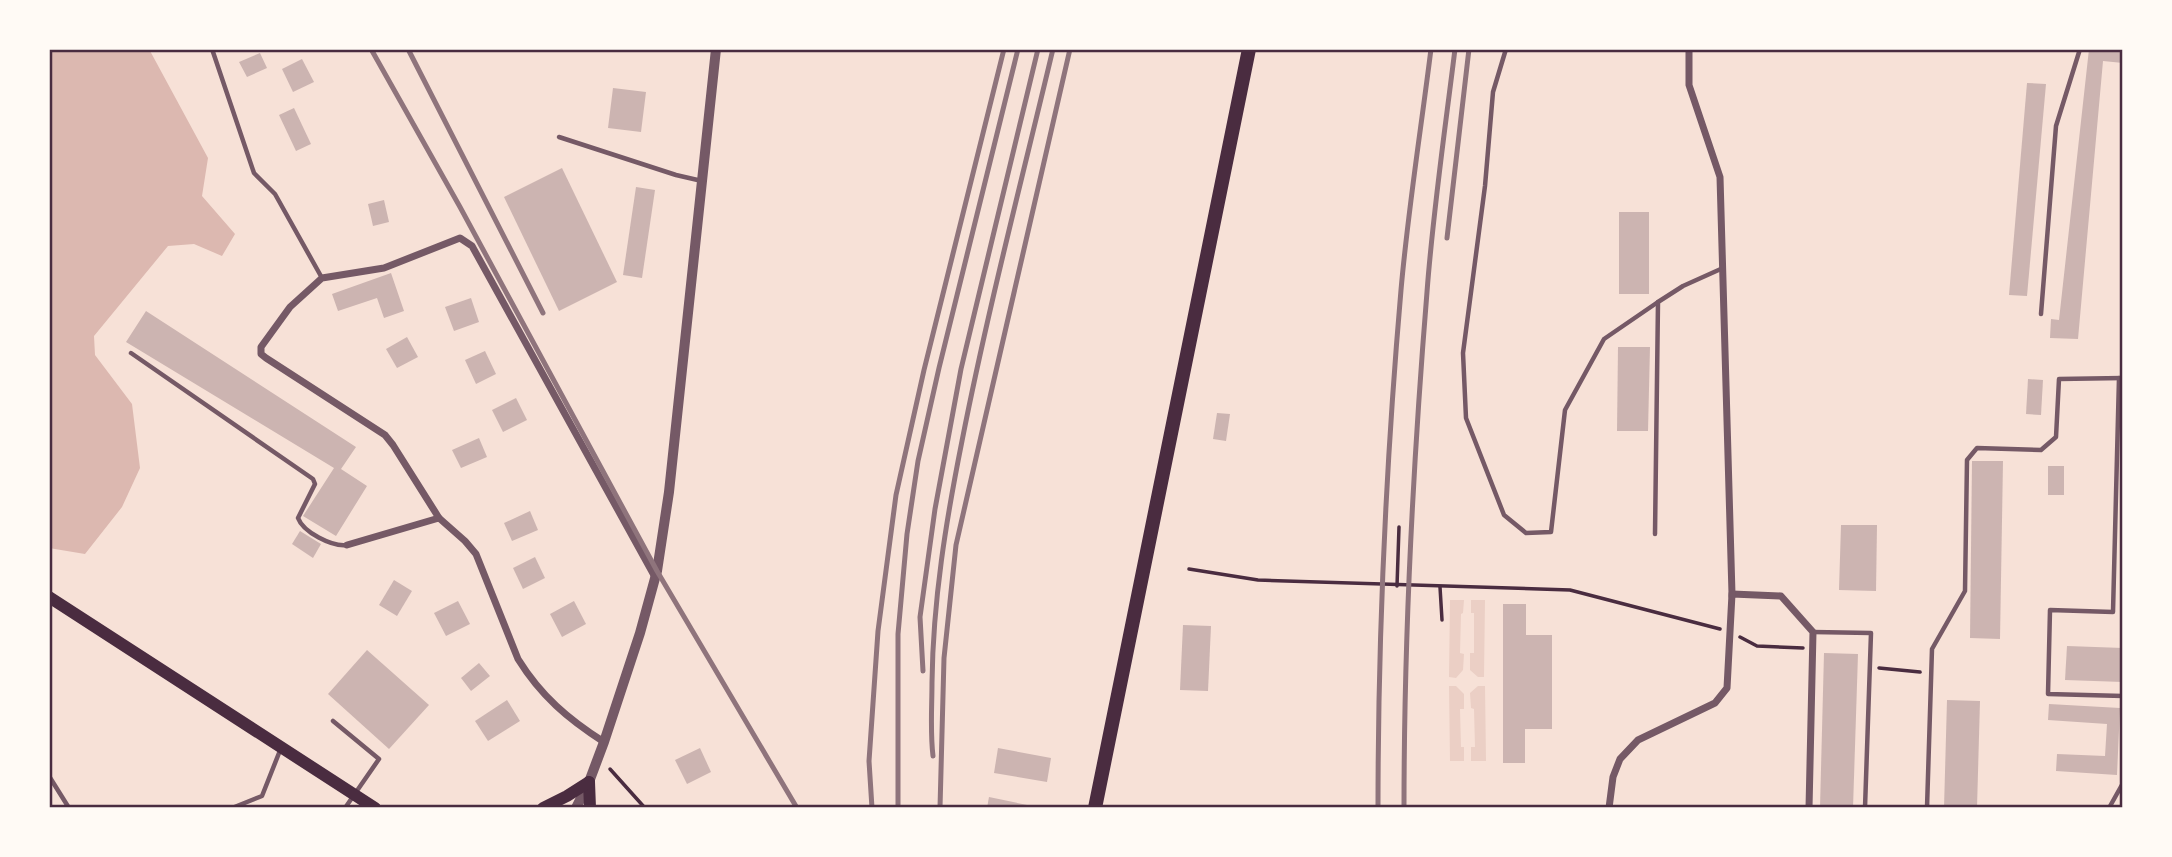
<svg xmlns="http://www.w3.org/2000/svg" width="2172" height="857" font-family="'Source Serif 4',serif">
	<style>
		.green { fill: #ebcfc5 }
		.water { fill: #dcb8b0 }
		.building { fill: #ccb4b1 }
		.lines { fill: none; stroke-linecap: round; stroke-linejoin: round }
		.path { stroke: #4a2c40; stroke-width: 3.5 }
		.service { stroke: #755966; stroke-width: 4.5 }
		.minor { stroke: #755966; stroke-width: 7 }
		.tertiary { stroke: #755966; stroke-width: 10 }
		.secondary { stroke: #4a2c40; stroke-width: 12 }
		.trunk { stroke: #4a2c40; stroke-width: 14 }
		.rail { stroke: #8f747c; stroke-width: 5 }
		.neatline { fill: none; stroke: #4a2c40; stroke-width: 2.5 }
	</style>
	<rect width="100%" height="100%" fill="#f7e1d7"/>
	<!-- green -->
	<g class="green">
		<path d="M1450,600H1464L1463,613L1461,614L1460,653L1464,654L1463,670L1456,678L1449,677Z"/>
		<path d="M1471,600H1485L1484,677H1478L1470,670V653H1474V613H1471Z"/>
		<path d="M1449,686H1456L1464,694V709H1460L1461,747H1464V761H1450Z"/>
		<path d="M1478,686H1485L1486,761H1471V747H1475L1474,709L1471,708L1470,693Z"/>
	</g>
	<!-- water -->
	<path class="water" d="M49,49H149L208,158L202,196L235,234L222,256L194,244L168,246L94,336L95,355L132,404L140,468L122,507L85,554L49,548Z"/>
	<!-- building -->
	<g class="building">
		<path d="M2089,49H2123V63L2103,61L2078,339L2050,338L2051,319L2059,320Z"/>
		<path d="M260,53L267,68L247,77L239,62Z"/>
		<path d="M302,59L314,82L293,92L282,69Z"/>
		<path d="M2027,83L2046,84L2027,296L2009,295Z"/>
		<path d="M613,88L646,92L641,132L608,128Z"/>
		<path d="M294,108L311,144L296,151L279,115Z"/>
		<path d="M562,168L617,282L559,311L504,197Z"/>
		<path d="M636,187L655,190L642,278L623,275Z"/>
		<path d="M384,200L389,222L373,226L368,204Z"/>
		<rect x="1619" y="212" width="30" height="82"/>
		<path d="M391,273L404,311L384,318L377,298L338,311L332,294Z"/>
		<path d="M471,298L479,322L454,331L445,307Z"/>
		<path d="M146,311L356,447L341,469L367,486L336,536L303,516L334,468L126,342Z"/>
		<path d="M407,337L418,357L397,368L386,349Z"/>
		<path d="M1618,347H1650L1648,431H1617Z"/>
		<path d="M485,351L496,374L476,384L465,360Z"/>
		<path d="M2028,379L2043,380L2041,415L2026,414Z"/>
		<path d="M516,398L527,420L503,432L492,410Z"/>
		<path d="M1217,413L1230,414L1226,441L1213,439Z"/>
		<path d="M479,438L487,457L461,468L452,450Z"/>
		<path d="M1972,461H2003L2000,639L1970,638Z"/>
		<rect x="2048" y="466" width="16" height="29"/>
		<path d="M530,511L538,530L512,541L504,523Z"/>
		<path d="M1841,525H1877L1876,591L1839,590Z"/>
		<path d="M300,531L321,544L313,558L292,544Z"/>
		<path d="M535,557L545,578L523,589L513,568Z"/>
		<path d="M394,580L412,591L397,616L379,605Z"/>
		<path d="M458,601L470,624L446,636L434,613Z"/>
		<path d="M574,601L586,624L562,637L550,614Z"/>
		<path d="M1503,604H1526V635H1552V729H1525V763H1503Z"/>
		<path d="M1183,625L1211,626L1208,691L1180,690Z"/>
		<path d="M2067,646L2123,648V682L2065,680Z"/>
		<path d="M367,650L429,705L389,749L328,694Z"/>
		<path d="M1824,653L1858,654L1853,808H1820Z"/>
		<path d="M479,663L490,676L471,691L461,678Z"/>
		<path d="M507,700L520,721L488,741L475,721Z"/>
		<path d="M1947,700L1980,701L1977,808H1944Z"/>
		<path d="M2049,704L2120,708L2117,775L2056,771L2057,754L2105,756L2107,724L2048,720Z"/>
		<path d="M700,748L711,772L687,784L675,760Z"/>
		<path d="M998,748L1051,758L1047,782L994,773Z"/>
		<path d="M989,797L1037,807V808H987Z"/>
	</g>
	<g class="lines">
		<!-- path -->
		<g class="path">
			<path d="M1189,569L1258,580L1570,590L1720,629"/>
			<path d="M1397,586L1399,527"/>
			<path d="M1440,587L1442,620"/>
			<path d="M1740,637L1757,646L1803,648"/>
			<path d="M1879,668L1920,672"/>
			<path d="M610,769L645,808"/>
		</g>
		<!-- service -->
		<g class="service">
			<path d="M212,49L254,173L275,194L322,278"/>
			<path d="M1506,49L1493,92L1485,186L1463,353L1466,418L1504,515L1526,533L1551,532L1565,410L1604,339L1658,302"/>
			<path d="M559,137L676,175L702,181"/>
			<path d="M2041,314L2056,126L2080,49"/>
			<path d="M131,353L313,479L315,484L298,518C303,532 332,547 347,545"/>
			<path d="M2119,378L2113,612L2050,610L2048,694L2123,696"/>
			<path d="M1655,534L1658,302L1683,286L1723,268"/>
			<path d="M1813,632L1871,633L1865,808"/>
			<path d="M333,721L379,759L345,808"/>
			<path d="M49,776L69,808"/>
			<path d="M232,808L262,796L281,748"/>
			<path d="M1927,808L1932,649L1965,591L1967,460L1977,448L2041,450L2056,437L2059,379L2123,378"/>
			<path d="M2109,808L2123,783"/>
		</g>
		<!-- minor -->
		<g class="minor">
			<path d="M439,518L393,445L385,435L266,358L261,354V347L290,307L322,278L384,268L460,238L472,246L655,577"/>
			<path d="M347,545L439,518L465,541L476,554L518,659C541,696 568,719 604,742"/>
			<path d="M1732,596V594L1781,596L1813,632L1809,808"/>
			<path d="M1609,808L1613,777L1620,759L1638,740L1715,703L1727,688L1732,594L1720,177L1689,85V49"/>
		</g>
		<!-- tertiary -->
		<path class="tertiary" d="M576,808L589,782L604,742L640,633L657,571L669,492L716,49"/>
		<!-- secondary -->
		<g class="secondary">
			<path d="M49,597L375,808"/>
			<path d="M589,782L590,808"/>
			<path d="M543,808L567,796L589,782"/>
		</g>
		<!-- trunk -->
		<path class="trunk" d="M1095,808L1249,49"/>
		<!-- rail -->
		<g class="rail">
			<path d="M371,49L460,207L657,571L797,808"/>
			<path d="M408,49L543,313"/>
			<path d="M1447,238L1469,49"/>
			<path d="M923,671L920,617L935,509L961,369L1038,49"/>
			<path d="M933,756C930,731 932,707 932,682C933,600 946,521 962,441C988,309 1022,179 1053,49"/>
			<path d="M872,808L869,761L878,631L896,495L924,370L1004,49"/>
			<path d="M898,808V634L907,534L918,461L939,368L1018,49"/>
			<path d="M940,808L944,658L956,545L1070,49"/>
			<path d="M1378,808C1378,635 1386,463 1401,290C1408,210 1421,129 1431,49"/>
			<path d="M1404,808C1404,636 1413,464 1427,292C1433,211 1445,130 1455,49"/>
		</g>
	</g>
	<!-- border -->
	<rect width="2172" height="857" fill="none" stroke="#fffaf5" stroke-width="102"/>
	<rect x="51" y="51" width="2070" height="755" class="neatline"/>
</svg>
